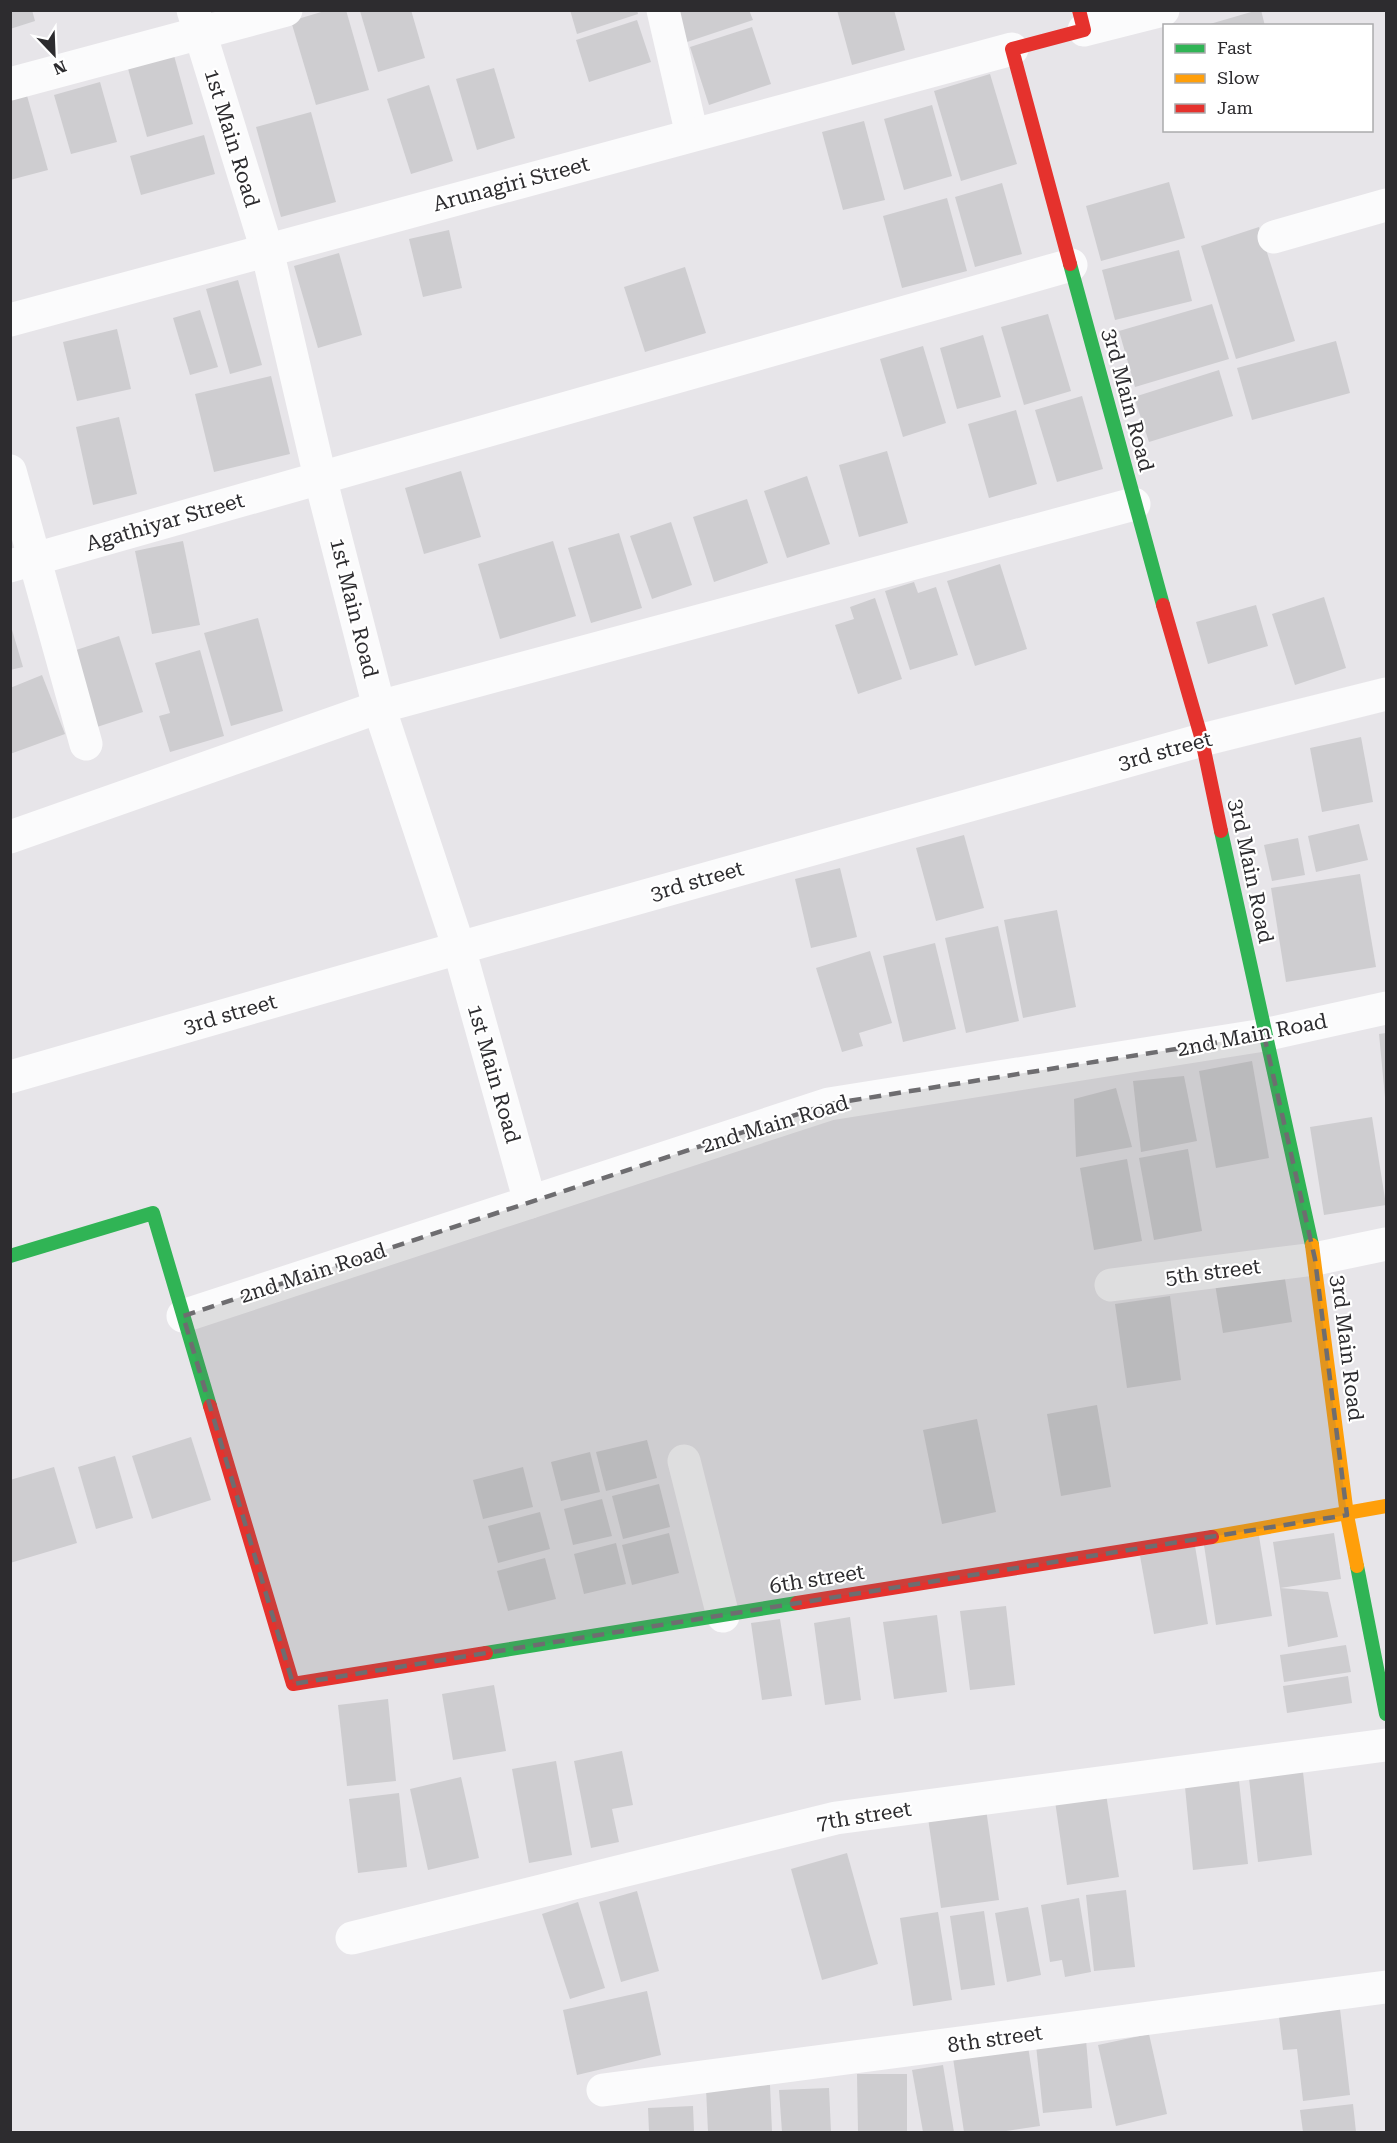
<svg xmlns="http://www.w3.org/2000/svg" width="1397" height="2143" font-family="'Roboto Serif',serif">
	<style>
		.building { fill: #cecdd0 }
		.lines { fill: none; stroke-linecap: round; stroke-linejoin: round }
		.street { stroke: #fbfbfc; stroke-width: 33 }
		.fast { stroke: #30b455; stroke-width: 14 }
		.slow { stroke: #ff9f0a; stroke-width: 14 }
		.jam { stroke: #e5322d; stroke-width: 14 }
		.marked { fill: #6e6d70; fill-opacity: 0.2; stroke: #6e6d70; stroke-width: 4.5; stroke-dasharray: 12 8; stroke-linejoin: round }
		.labels { text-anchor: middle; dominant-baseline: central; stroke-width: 4.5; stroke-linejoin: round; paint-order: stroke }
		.street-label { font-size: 21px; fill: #2d2c2f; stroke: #fff }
	</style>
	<rect width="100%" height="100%" fill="#e7e5e9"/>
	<!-- building -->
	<g class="building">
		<path d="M10,10H32L35,21L10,29Z"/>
		<path d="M328,10H346L369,90L316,105L291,21Z"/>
		<path d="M411,10L425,58L378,72L360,11Z"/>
		<path d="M570,10H637L638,14L577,34Z"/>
		<path d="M678,10H749L753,20L687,42Z"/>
		<path d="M837,10H894L905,50L852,65Z"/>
		<path d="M1258,10H1261L1265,26H1203Z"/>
		<path d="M637,20L651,62L589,82L576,40Z"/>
		<path d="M752,27L771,84L709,105L690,47Z"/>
		<path d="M173,52L193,124L147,137L127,65Z"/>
		<path d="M494,68L515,138L477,150L456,79Z"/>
		<path d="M990,74L1017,164L961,181L934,91Z"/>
		<path d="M100,82L117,142L71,154L54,95Z"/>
		<path d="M24,85L48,170L10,180V89Z"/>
		<path d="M429,85L453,161L411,174L387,99Z"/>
		<path d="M932,105L952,176L904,190L884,119Z"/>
		<path d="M311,112L336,202L281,217L256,127Z"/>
		<path d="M864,121L885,200L843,210L822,132Z"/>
		<path d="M204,135L215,174L141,195L130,156Z"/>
		<path d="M1169,182L1185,238L1101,261L1086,206Z"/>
		<path d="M1002,183L1022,254L975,267L955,197Z"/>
		<path d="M947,198L967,271L902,288L883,216Z"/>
		<path d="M1259,227L1295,341L1236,359L1201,246Z"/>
		<path d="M449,230L462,288L423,297L409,239Z"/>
		<path d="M1179,250L1192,301L1115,320L1102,270Z"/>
		<path d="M339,253L362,335L318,348L294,266Z"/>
		<path d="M685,267L706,333L645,352L624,287Z"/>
		<path d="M238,280L262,365L230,374L206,289Z"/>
		<path d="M1212,304L1229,359L1135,387L1119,331Z"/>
		<path d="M200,310L218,367L190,375L173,318Z"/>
		<path d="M1048,314L1071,391L1024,405L1001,327Z"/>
		<path d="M117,329L131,389L77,401L63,342Z"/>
		<path d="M983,335L1001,397L957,409L940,348Z"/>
		<path d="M1336,341L1350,393L1252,420L1237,368Z"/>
		<path d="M923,346L946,423L903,437L880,359Z"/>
		<path d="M1219,370L1233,416L1149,442L1134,397Z"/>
		<path d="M271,376L290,454L214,472L195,394Z"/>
		<path d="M1082,396L1103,469L1057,482L1035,410Z"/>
		<path d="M1016,410L1037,484L989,498L968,424Z"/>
		<path d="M119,417L137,494L93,505L76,427Z"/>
		<path d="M887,451L908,523L859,537L839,465Z"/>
		<path d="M461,471L481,537L424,554L405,488Z"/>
		<path d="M807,476L830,544L787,558L764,491Z"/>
		<path d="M747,499L768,563L714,582L693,517Z"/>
		<path d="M671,522L692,585L652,599L630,536Z"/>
		<path d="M619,533L642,608L591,623L568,548Z"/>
		<path d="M183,541L200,625L152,634L135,551Z"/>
		<path d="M553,541L576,616L500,639L478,564Z"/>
		<path d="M1000,564L1027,649L975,666L947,581Z"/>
		<path d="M914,582L918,593L936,587L958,655L910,670L885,591Z"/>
		<path d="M1324,597L1346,668L1295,685L1272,614Z"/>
		<path d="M875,598L902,679L858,694L835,625L854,619L850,607Z"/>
		<path d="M1256,605L1268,646L1208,664L1196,622Z"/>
		<path d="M258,618L283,711L231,726L204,633Z"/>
		<path d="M10,623L23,667L10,670Z"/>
		<path d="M119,636L143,712L97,727L73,651Z"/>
		<path d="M200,650L224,736L170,752L159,716L170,713L155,663Z"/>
		<path d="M42,675L65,734L10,754V688Z"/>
		<path d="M1361,737L1373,802L1322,812L1310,748Z"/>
		<path d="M1359,824L1368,860L1316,872L1308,836Z"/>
		<path d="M964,835L984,908L936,921L916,848Z"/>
		<path d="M1298,838L1305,875L1272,881L1264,845Z"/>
		<path d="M840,868L857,937L811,948L795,879Z"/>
		<path d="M1360,874L1376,967L1286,982L1271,888Z"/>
		<path d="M1057,910L1076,1007L1023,1018L1004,920Z"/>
		<path d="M998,926L1019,1021L966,1033L945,938Z"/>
		<path d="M935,943L956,1029L903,1042L883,956Z"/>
		<path d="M870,951L892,1023L859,1033L863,1046L842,1052L816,968Z"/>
		<path d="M1386,1033V1097H1385L1379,1034Z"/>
		<path d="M1252,1061L1269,1158L1216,1168L1199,1071Z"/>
		<path d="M1184,1076L1197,1141L1141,1152L1133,1081Z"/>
		<path d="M1116,1088L1132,1147L1076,1157L1074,1099Z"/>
		<path d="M1372,1117L1386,1205L1324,1215L1310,1127Z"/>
		<path d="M1188,1149L1202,1231L1154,1240L1139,1158Z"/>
		<path d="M1127,1159L1142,1241L1094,1250L1080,1168Z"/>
		<path d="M1284,1273L1292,1322L1223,1333L1215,1284Z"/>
		<path d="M1170,1296L1181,1380L1127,1388L1115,1304Z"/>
		<path d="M1097,1405L1111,1487L1061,1496L1047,1414Z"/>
		<path d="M977,1419L996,1512L942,1524L923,1430Z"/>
		<path d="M191,1437L211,1500L152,1519L132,1456Z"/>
		<path d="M647,1440L657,1478L606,1491L596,1452Z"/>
		<path d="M590,1452L600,1492L561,1501L551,1462Z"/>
		<path d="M115,1456L133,1518L96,1529L78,1467Z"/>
		<path d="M54,1467L77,1543L10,1563V1480Z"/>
		<path d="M523,1467L533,1507L483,1519L473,1480Z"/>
		<path d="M659,1484L670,1527L623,1539L612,1496Z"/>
		<path d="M602,1499L612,1536L573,1545L564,1509Z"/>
		<path d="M540,1512L550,1549L498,1563L488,1526Z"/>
		<path d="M669,1533L679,1573L632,1585L622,1545Z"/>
		<path d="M1334,1533L1341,1579L1280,1588L1273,1542Z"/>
		<path d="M1259,1536L1272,1616L1216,1625L1204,1545Z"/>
		<path d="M616,1543L626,1584L584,1594L574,1554Z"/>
		<path d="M1195,1546L1208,1624L1154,1634L1140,1556Z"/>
		<path d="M545,1558L556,1599L508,1611L497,1571Z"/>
		<path d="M1280,1588L1328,1592L1338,1637L1288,1647Z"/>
		<path d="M1006,1606L1015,1685L970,1690L960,1611Z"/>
		<path d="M937,1615L947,1692L894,1699L883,1622Z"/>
		<path d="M850,1617L861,1700L825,1705L814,1623Z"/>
		<path d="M780,1619L792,1696L762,1700L751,1623Z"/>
		<path d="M1346,1645L1351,1672L1284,1682L1280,1655Z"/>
		<path d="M1348,1676L1352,1703L1287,1713L1283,1686Z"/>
		<path d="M494,1685L506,1751L453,1760L442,1694Z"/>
		<path d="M388,1699L396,1781L347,1786L338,1705Z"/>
		<path d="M622,1751L633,1805L612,1809L619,1842L591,1848L574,1761Z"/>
		<path d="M556,1761L572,1855L529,1863L512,1769Z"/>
		<path d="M1303,1772L1312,1855L1258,1862L1249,1778Z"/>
		<path d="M461,1777L479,1858L428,1870L410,1789Z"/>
		<path d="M1239,1781L1248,1864L1193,1870L1185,1787Z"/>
		<path d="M399,1793L407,1867L358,1873L349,1799Z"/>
		<path d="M1106,1794L1119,1877L1067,1885L1055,1801Z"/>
		<path d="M986,1809L999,1900L941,1908L928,1818Z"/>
		<path d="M847,1853L878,1964L822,1980L791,1869Z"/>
		<path d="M1126,1890L1135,1967L1094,1971L1086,1895Z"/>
		<path d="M637,1891L659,1971L621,1982L599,1902Z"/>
		<path d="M1079,1898L1091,1972L1065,1977L1062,1960L1050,1962L1041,1905Z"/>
		<path d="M578,1902L605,1988L570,1999L542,1914Z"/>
		<path d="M1028,1907L1041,1975L1007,1982L995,1913Z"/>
		<path d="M984,1911L995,1985L961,1990L950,1916Z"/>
		<path d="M938,1912L952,2000L913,2006L900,1918Z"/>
		<path d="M647,1991L661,2055L577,2075L563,2010Z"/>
		<path d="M1340,2009L1350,2095L1303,2101L1297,2049L1283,2050L1279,2017Z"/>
		<path d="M1149,2034L1167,2114L1116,2126L1098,2045Z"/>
		<path d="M1086,2040L1092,2108L1043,2113L1036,2045Z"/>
		<path d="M1028,2046L1040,2126L999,2132H964L953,2058Z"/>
		<path d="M943,2065L954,2132H923L912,2070Z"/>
		<path d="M857,2074H907V2132H858Z"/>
		<path d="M770,2085L772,2132H708L706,2088Z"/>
		<path d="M829,2088L831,2132H782L779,2090Z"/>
		<path d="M1353,2104L1356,2132H1303L1300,2110Z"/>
		<path d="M693,2106L694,2132H649L648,2108Z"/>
	</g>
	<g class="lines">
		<!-- street -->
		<g class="street">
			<path d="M193,10L267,250L320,477L379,707L459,948L530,1202"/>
			<path d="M663,10L692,135"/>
			<path d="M1084,30L1163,10"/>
			<path d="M10,84L286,10"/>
			<path d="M1274,237L1386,205"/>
			<path d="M10,320L1012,49"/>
			<path d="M10,471L86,744"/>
			<path d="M10,566L1071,265"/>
			<path d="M10,837L379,707L1134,504"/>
			<path d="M10,1077L459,948L1202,740L1386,694"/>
			<path d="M1111,1285L1315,1259L1386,1244"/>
			<path d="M183,1316L829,1104L1264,1035L1386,1008"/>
			<path d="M684,1461L723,1616"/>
			<path d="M352,1938L836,1818L1386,1745"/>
			<path d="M603,2090L1386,1987"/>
		</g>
		<!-- fast -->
		<g class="fast">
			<path d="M1070,264L1163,605"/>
			<path d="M1221,831L1312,1245"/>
			<path d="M10,1256L153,1213L210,1406"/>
			<path d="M1357,1566L1386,1714"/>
			<path d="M486,1653L797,1603"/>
		</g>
		<!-- slow -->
		<g class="slow">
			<path d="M1312,1245L1347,1515L1357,1566"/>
			<path d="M1212,1537L1386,1506"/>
		</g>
		<!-- jam -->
		<g class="jam">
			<path d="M1070,264L1012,49L1084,30L1079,10"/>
			<path d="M1163,605L1202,740L1221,831"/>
			<path d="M210,1406L293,1684L486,1653"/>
			<path d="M797,1603L1212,1537"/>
		</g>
	</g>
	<!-- marked area -->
	<path class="marked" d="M1264,1035L1315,1259L1347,1515L293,1684L183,1316L829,1104Z"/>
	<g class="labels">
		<!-- street labels -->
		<g class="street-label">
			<text transform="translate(232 138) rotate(73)">1st Main Road</text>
			<text transform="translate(511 184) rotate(-15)">Arunagiri Street</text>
			<text transform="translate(1128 400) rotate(75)">3rd Main Road</text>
			<text transform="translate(165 522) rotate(-16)">Agathiyar Street</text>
			<text transform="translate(354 608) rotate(76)">1st Main Road</text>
			<text transform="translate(1165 751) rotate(-15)">3rd street</text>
			<text transform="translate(1251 871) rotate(78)">3rd Main Road</text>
			<text transform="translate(697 881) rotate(-16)">3rd street</text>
			<text transform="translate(230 1014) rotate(-16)">3rd street</text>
			<text transform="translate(1252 1035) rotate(-11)">2nd Main Road</text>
			<text transform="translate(494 1074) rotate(74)">1st Main Road</text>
			<text transform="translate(775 1124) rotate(-17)">2nd Main Road</text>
			<text transform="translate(1213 1272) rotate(-7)">5th street</text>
			<text transform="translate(313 1273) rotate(-18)">2nd Main Road</text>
			<text transform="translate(1347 1348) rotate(83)">3rd Main Road</text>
			<text transform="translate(817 1579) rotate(-9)">6th street</text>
			<text transform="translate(864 1816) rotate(-9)">7th street</text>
			<text transform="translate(995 2039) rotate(-8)">8th street</text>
		</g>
	</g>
	<!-- border -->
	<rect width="1397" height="2143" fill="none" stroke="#2d2c2f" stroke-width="24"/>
	<!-- legend -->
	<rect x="1163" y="24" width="210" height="108" fill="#ffffff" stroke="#ababac" stroke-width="1.5"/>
	<rect x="1175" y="44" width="30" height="9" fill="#30b455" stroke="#ababac" stroke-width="1.5"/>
	<text x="1217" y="54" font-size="18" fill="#2d2c2f">Fast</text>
	<rect x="1175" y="74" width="30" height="9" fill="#ff9f0a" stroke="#ababac" stroke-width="1.5"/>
	<text x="1217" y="84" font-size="18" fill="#2d2c2f">Slow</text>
	<rect x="1175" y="104" width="30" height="9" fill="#e5322d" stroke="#ababac" stroke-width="1.5"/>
	<text x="1217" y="114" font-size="18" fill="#2d2c2f">Jam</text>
	<!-- north arrow -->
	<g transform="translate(54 54) rotate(157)" stroke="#ffffff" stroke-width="4.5" paint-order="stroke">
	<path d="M0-4.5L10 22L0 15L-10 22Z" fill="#2d2c2f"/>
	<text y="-9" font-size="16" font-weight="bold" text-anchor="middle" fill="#2d2c2f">N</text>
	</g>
</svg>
